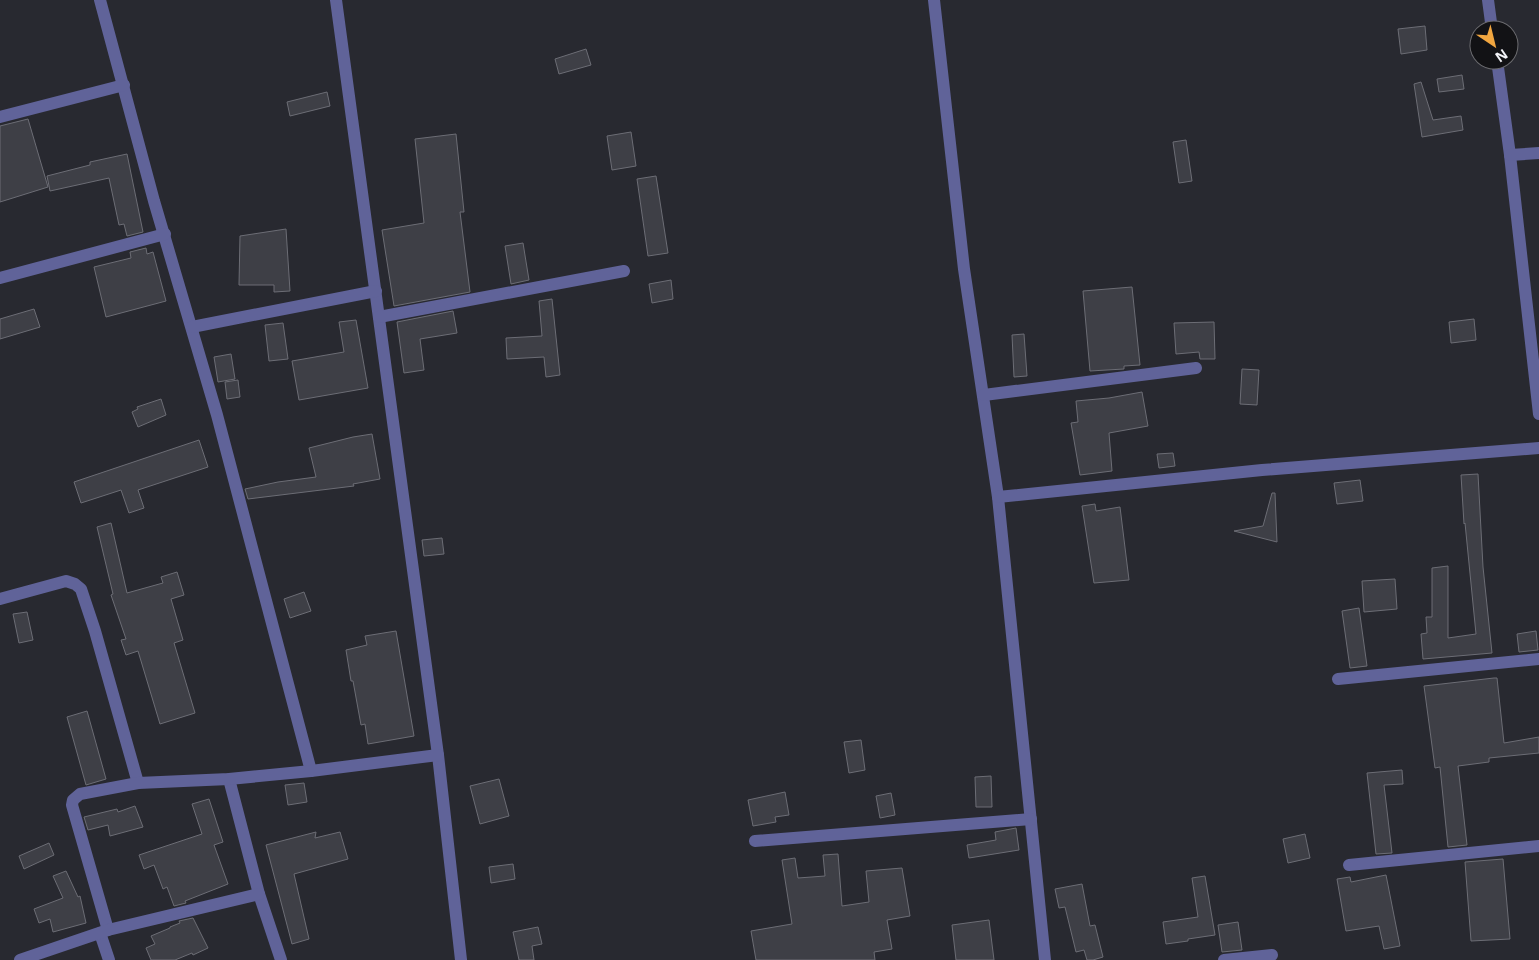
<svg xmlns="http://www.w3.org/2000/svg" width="1539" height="960" font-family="'Noto Sans',sans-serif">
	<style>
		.building { fill: #3e3f46; stroke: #6c6d75 }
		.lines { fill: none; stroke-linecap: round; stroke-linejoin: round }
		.street { stroke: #606399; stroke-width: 12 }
	</style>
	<rect width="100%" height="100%" fill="#282930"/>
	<!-- building -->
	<g class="building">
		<path d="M1425,26L1427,50L1401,54L1398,29Z"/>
		<path d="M586,49L591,65L559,74L555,59Z"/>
		<path d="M1462,75L1464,89L1439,92L1437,79Z"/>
		<path d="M1421,82L1433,120L1461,116L1463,130L1422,137L1414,84Z"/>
		<path d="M327,92L330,106L290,116L287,102Z"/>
		<path d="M28,119L48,187L0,202V126Z"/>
		<path d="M631,132L636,166L612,170L607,136Z"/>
		<path d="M456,134L464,212H460L470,292L394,306L382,230L424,223L415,139Z"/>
		<path d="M1186,140L1192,181L1179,183L1173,142Z"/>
		<path d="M127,154L143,232L127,236L124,224L119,225L109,178L50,191L47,176L90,165V162Z"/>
		<path d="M656,176L668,253L648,256L637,179Z"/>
		<path d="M286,229L290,291L274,292V285H239L240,236Z"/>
		<path d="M523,243L529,280L511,284L505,246Z"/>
		<path d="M146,248L147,254L153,252L166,301L106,317L94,267L131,258L130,252Z"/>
		<path d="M671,280L673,299L652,303L649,284Z"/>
		<path d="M1132,287L1140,365L1124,366V369L1090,371L1083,291Z"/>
		<path d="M552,299L560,375L546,377L544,357L507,359L506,338L542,336L539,301Z"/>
		<path d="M34,309L40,327L0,339V319Z"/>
		<path d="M453,311L457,333L420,339L424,370L404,373L397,322Z"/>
		<path d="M1474,319L1476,340L1451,343L1449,322Z"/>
		<path d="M356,320L368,388L299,400L292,361L344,352L339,322Z"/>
		<path d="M1214,322L1215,359H1200L1199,352L1176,354L1174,323Z"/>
		<path d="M283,323L288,359L269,361L265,325Z"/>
		<path d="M1024,334L1027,376L1014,377L1012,335Z"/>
		<path d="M231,354L235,379L218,382L214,357Z"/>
		<path d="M1242,369L1259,370L1257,405L1240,404Z"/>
		<path d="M238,380L240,397L227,399L225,382Z"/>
		<path d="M1142,392L1148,426L1109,433L1112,471L1080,475L1071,423L1078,422L1076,401L1109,398Z"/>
		<path d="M161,399L166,415L138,427L132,412L138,409L137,407Z"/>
		<path d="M372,434L380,479L353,484L354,486L248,499L245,489L278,482L316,477L309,448L353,437Z"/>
		<path d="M199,440L208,467L138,490L144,508L129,513L121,490L81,503L74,482Z"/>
		<path d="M1173,453L1175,466L1159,468L1157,454Z"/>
		<path d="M1478,474L1483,567L1492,653L1423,659L1421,634L1427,633L1426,617H1432V568L1448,566V638L1476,634L1465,523L1464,524L1461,475Z"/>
		<path d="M1360,480L1363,501L1337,504L1334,483Z"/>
		<path d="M1272,493H1275L1277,542L1234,531L1263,526Z"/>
		<path d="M1095,504L1096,511L1120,507L1129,580L1094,583L1082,506Z"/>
		<path d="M111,523L127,593L163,583L161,577L177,572L184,595L171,599L183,640L174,643L195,713L160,724L138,651L126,655L121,640L126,639L111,595L113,594L97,527Z"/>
		<path d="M442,538L444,554L424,556L422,540Z"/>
		<path d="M1395,579L1397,609L1364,612L1362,581Z"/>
		<path d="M304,592L311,611L290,618L284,599Z"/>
		<path d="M1359,608L1367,666L1350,668L1342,611Z"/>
		<path d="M27,612L33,640L19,643L13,614Z"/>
		<path d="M396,631L414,736L368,744L365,724L361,725L353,681H351L346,650L367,645L365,636Z"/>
		<path d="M1536,631L1538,650L1519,652L1517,634Z"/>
		<path d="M1494,678H1497L1504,743L1539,737V753L1489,758V762L1458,766L1467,845L1448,847L1440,767L1435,768L1424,686Z"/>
		<path d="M87,711L106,779L86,785L67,717Z"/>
		<path d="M861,740L865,770L849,773L844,742Z"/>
		<path d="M1402,770L1403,784L1384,785L1392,853L1376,854L1367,773Z"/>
		<path d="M991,776L992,807H976L975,777Z"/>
		<path d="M499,779L509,816L480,824L470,786Z"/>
		<path d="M304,783L307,802L288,805L285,785Z"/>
		<path d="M785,792L789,815L775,817L776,822L753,826L748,800Z"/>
		<path d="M891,793L895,815L880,818L876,796Z"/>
		<path d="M209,799L223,842L214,845L228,884L185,901L186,903L174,906L167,887L163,889L154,865L144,869L139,855L202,834L192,804Z"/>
		<path d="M135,806L143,827L110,836L108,825L88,830L84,817L117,809L118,812Z"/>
		<path d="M1016,828L1019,850L969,858L967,845L996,840L995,832Z"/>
		<path d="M316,832L315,838L340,832L348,859L294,874L309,939L292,944L266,845Z"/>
		<path d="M1305,834L1310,858L1288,863L1283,839Z"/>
		<path d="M49,843L54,855L24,869L19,856Z"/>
		<path d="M838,854L842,906L869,902L866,871L902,868L910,916L887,920L892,949L874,952L875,960H756L751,931L792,924L782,860L795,858L798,878L825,876L823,855Z"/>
		<path d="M1503,859L1510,939L1471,941L1465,862Z"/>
		<path d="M513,864L515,879L491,883L489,867Z"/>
		<path d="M66,871L78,897L80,896L86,923L53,932L50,919L39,923L34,909L63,898L53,876Z"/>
		<path d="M1386,875L1400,946L1384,949L1379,926L1346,931L1337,879L1350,877L1351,882Z"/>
		<path d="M1205,876L1215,935L1188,939V941L1166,944L1163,922L1198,917L1192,878Z"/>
		<path d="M1082,884L1090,926L1095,925L1103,957L1093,960H1087L1084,950L1076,952L1065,907L1059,908L1055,889Z"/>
		<path d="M193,918L208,948L193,955L192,953L175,960H151L146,948L155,944L151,936L170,928V927L180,923L179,921Z"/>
		<path d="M989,920L994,960H956L952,925Z"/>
		<path d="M1238,922L1242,950L1222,952L1218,925Z"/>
		<path d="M538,927L542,944L532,946L534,960H519L513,932Z"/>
	</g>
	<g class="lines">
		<!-- street -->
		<g class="street">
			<path d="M100,0L154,201L217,415L311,771"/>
			<path d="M336,0L438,755L461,960"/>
			<path d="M934,0L964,269L998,497L1045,960"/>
			<path d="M1488,0L1492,30"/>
			<path d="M1497,60L1510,155L1539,414"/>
			<path d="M0,117L124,85"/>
			<path d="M1510,155L1539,153"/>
			<path d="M0,278L165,234"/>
			<path d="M379,317L624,271"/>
			<path d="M192,327L376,291"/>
			<path d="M984,395L1196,368"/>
			<path d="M998,497L1262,470L1539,448"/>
			<path d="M0,599L66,581L75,584L81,589L95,631L138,783"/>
			<path d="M1338,679L1539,659"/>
			<path d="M229,779L259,894L281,960"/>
			<path d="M755,841L1031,819"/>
			<path d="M1349,865L1539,846"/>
			<path d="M108,930L72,805L73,800L80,794L138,783L229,779L311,771L438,755"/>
			<path d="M100,933L109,960"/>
			<path d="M20,960L108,930L259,894"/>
			<path d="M1224,960L1272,955"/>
		</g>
	</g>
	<!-- north arrow -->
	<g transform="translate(1494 45) rotate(145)"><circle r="24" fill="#121215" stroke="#6c6c70"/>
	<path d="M0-4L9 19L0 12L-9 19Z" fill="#f1a640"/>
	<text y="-8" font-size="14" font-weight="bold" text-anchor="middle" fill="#f3f4f8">N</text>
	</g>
</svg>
